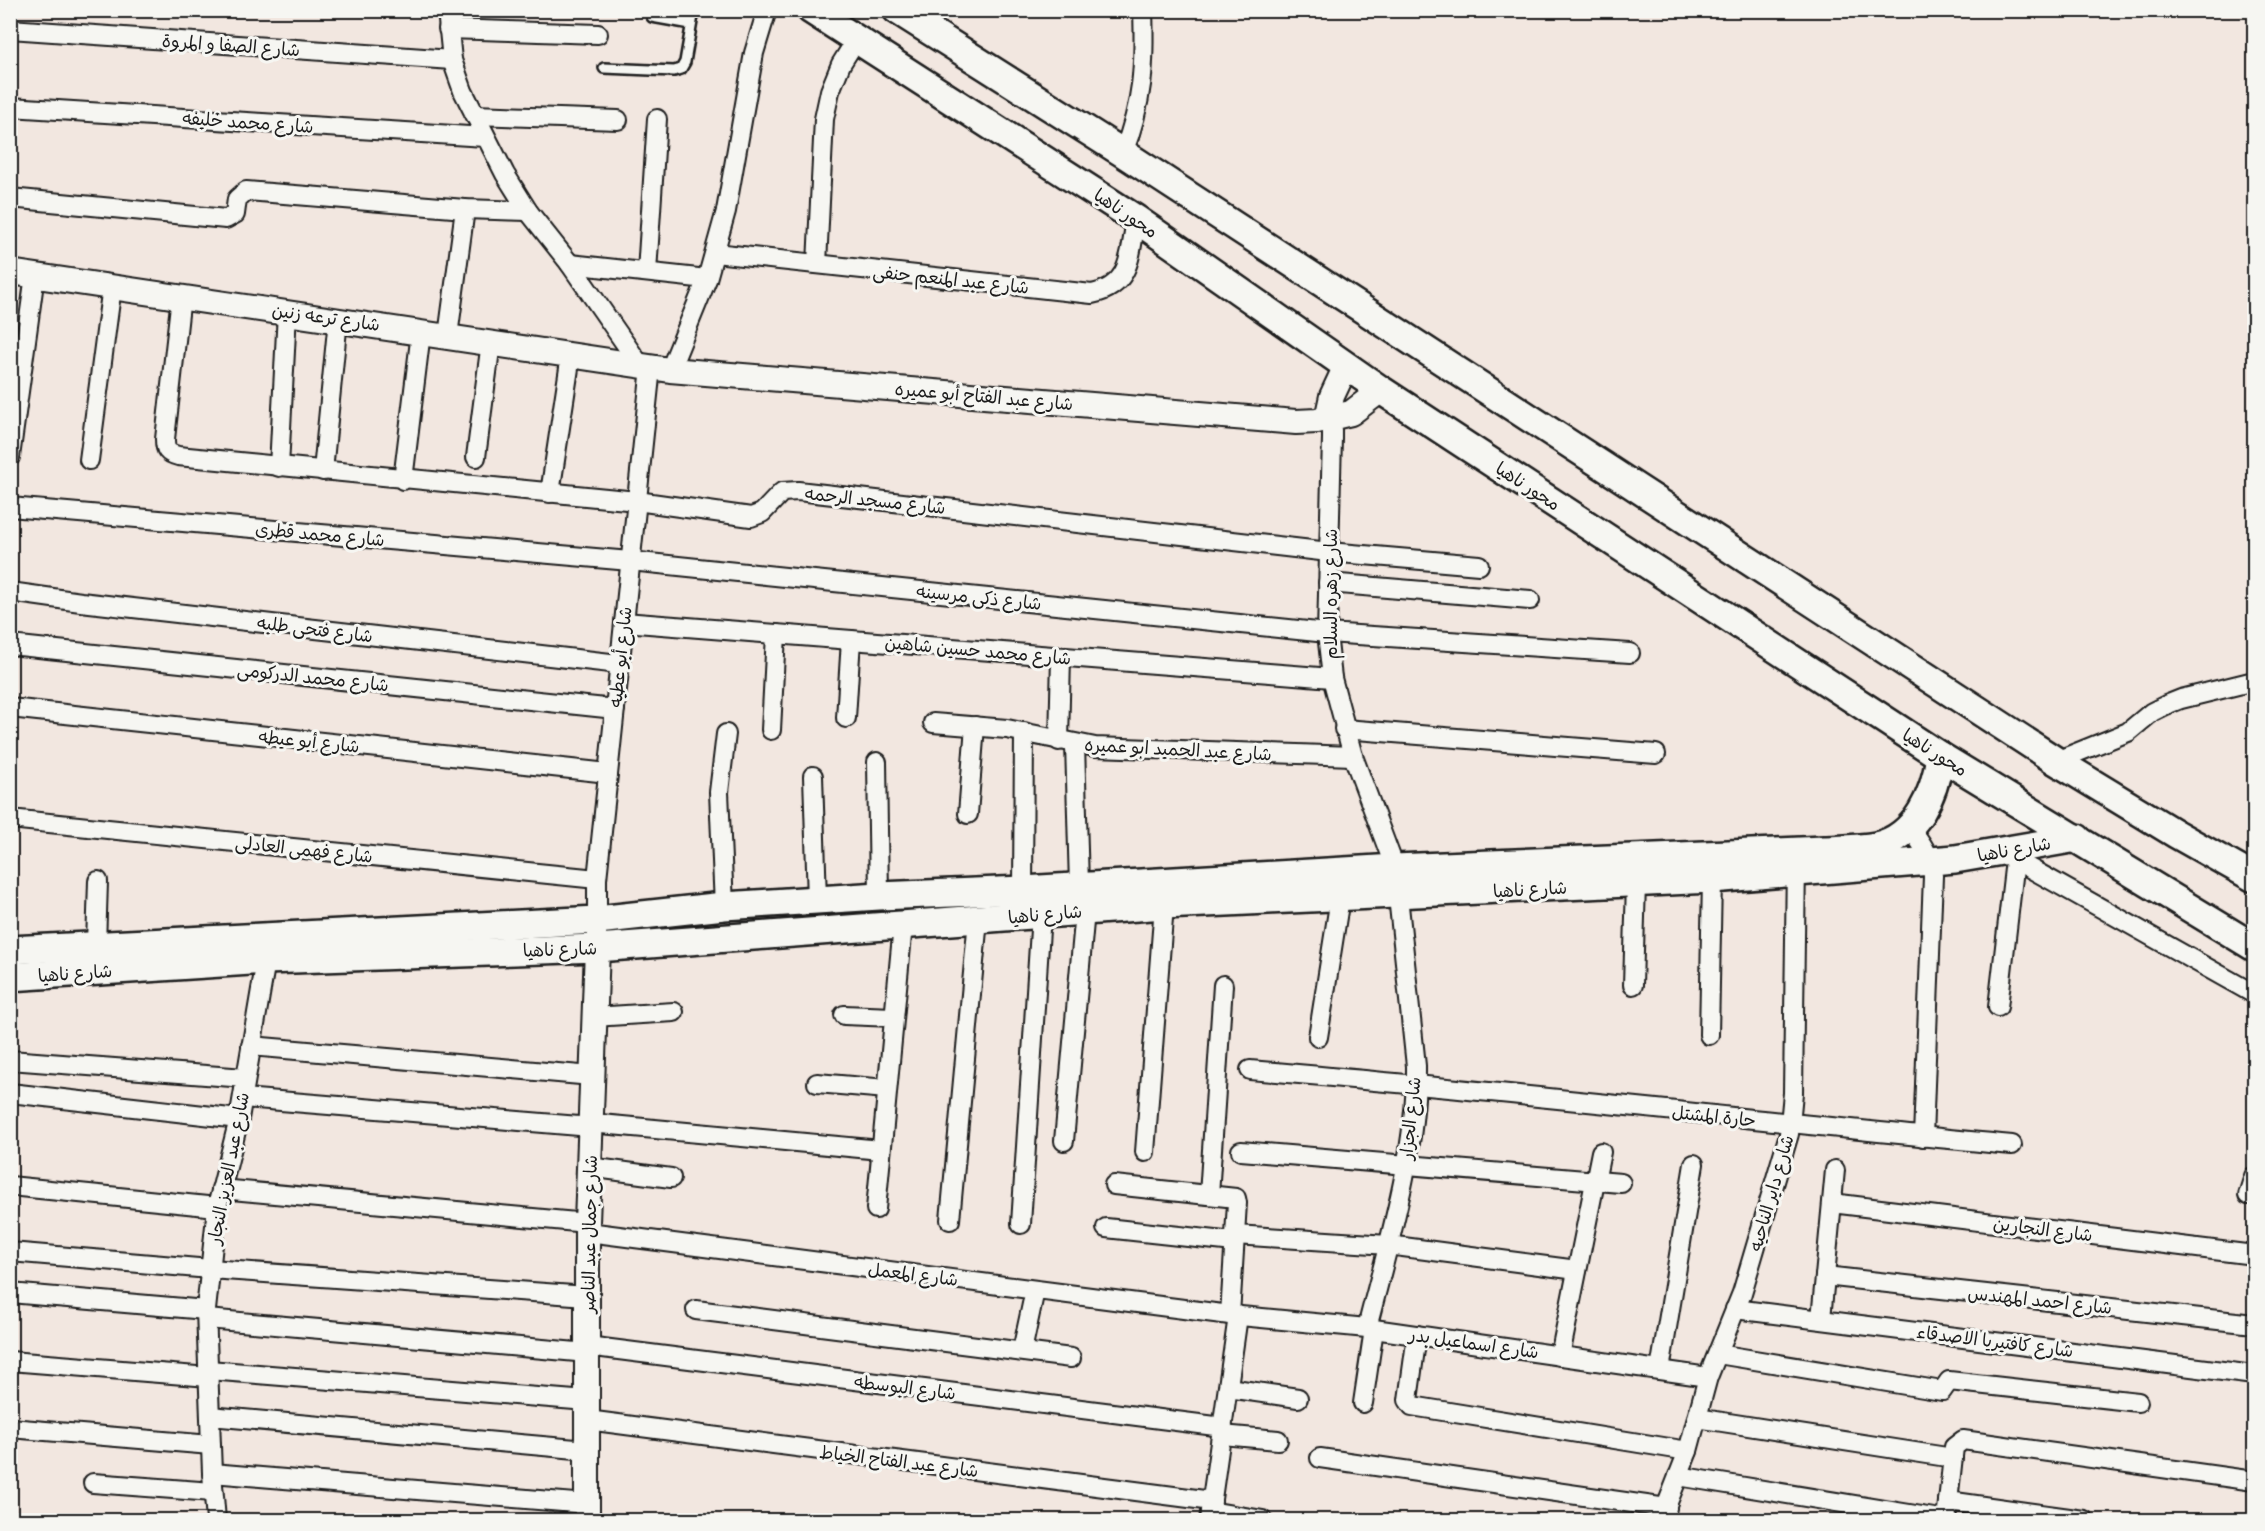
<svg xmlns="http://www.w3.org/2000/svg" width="2265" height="1531" font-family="'Patrick Hand','Playpen Sans Arabic',sans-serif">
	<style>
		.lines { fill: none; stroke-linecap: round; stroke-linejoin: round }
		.service-casing { stroke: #1c1c1c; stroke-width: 14 }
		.minor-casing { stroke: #1c1c1c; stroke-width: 22 }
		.tertiary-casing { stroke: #1c1c1c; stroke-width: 28 }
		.secondary-casing { stroke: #1c1c1c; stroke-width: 32 }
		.service { stroke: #f6f6f2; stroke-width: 9 }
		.minor { stroke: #f6f6f2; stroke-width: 18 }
		.tertiary { stroke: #f6f6f2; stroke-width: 24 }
		.secondary { stroke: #f6f6f2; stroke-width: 27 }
		.labels { text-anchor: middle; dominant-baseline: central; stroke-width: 6; stroke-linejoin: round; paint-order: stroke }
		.street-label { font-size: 18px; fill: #1c1c1c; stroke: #f6f6f2 }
	</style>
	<rect width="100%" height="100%" fill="#f2e7e0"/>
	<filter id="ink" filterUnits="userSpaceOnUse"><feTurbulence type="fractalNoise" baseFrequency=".0167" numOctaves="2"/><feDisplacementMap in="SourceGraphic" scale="12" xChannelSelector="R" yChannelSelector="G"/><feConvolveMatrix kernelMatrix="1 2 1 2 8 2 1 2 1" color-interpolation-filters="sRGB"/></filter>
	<g filter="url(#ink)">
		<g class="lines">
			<defs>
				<g id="service">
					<path d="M652,17L691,24"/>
					<path d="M604,68L674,71L681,69L685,62L694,10"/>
				</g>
				<g id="minor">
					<path d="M447,10L452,60L463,91L505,174L528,211L570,264L640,365"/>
					<path d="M10,29L452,60"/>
					<path d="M448,29L598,34"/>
					<path d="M10,107L485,137"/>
					<path d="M474,115L618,120"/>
					<path d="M1123,153C1143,102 1145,65 1143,10"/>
					<path d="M10,198L226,219L235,214L237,199L246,191L465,209L528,211"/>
					<path d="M715,253L1092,294C1132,286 1130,252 1136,219"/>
					<path d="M570,264L707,279"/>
					<path d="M817,264L824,119L830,91L841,64L856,40"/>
					<path d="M647,272L657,119"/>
					<path d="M181,296L165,439C165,450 167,453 178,456L637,501L751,517L762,513L782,492L798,491L1329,552L1479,565"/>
					<path d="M448,336L465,209"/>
					<path d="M670,370L707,279L726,211L754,53L767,10"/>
					<path d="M1327,419L1332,430V438L1327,633L1332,678L1353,756L1395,868L1416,1066C1417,1151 1388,1245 1367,1328"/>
					<path d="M10,457L35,275"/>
					<path d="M476,457L491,342"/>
					<path d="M89,460L112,286"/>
					<path d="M279,467L287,312"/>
					<path d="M323,471L338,319"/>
					<path d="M403,480L421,332"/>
					<path d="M550,493L571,355"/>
					<path d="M10,507L630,561L1327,633L1630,653"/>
					<path d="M1328,583L1530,600"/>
					<path d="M10,592L81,602L619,664"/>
					<path d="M624,622L1332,678"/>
					<path d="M10,645L615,709"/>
					<path d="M10,708L608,773"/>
					<path d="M846,718L851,640"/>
					<path d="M933,723L1007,729L1095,747L1353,756"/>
					<path d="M1344,729L1656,754"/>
					<path d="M771,730L776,634"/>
					<path d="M1059,741L1061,657"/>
					<path d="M1075,744L1079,885"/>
					<path d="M2056,761L2128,732L2152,712L2166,705L2181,699L2254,681"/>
					<path d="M877,762L879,896"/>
					<path d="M813,776L817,900"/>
					<path d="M968,814L975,726"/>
					<path d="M10,819L597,879"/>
					<path d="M1909,827C1922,843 1931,856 1933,876L1923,1137"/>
					<path d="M2001,852L2254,994"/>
					<path d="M1023,890L1024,732"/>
					<path d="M724,906L719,792L726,734"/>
					<path d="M96,945L98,881"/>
					<path d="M597,948V879L651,367"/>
					<path d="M1633,985L1636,883"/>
					<path d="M1998,1007L2015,860"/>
					<path d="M844,1015L893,1017"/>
					<path d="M593,1017L674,1012"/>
					<path d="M1709,1035L1712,879"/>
					<path d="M1318,1037L1340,898"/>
					<path d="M251,1046L592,1076"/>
					<path d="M10,1060L245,1078"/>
					<path d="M1250,1070C1505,1091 1758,1121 2012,1145"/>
					<path d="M817,1083L887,1089"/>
					<path d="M10,1093L239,1119"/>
					<path d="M243,1098L591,1127"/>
					<path d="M590,1123L881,1150"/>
					<path d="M1064,1141L1085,911"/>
					<path d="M1241,1151L1621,1183"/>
					<path d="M1145,1152L1164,905"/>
					<path d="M589,1167L671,1178"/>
					<path d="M1114,1185L1236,1198L1237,1203L1230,1315"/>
					<path d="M10,1186L217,1207"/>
					<path d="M221,1189L587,1223"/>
					<path d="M1209,1195L1223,985"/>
					<path d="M2248,1195L2254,1176"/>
					<path d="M1832,1203L2254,1255"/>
					<path d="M876,1209L903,925"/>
					<path d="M950,1220L978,919"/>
					<path d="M1021,1224L1041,914"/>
					<path d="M1106,1228L1234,1242"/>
					<path d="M588,1232L1230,1315L1367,1328L1708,1377"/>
					<path d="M1235,1235L1388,1245L1577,1270"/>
					<path d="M10,1252L210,1269L587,1296"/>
					<path d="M1825,1276L2254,1324"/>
					<path d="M10,1293L206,1310"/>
					<path d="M1735,1309L2254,1375"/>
					<path d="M696,1310L1071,1358"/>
					<path d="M207,1319L588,1353"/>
					<path d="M1821,1319L1835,1170"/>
					<path d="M1417,1335L1408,1400L1412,1406L1688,1451"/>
					<path d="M587,1346L1223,1427"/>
					<path d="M1022,1351L1035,1290"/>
					<path d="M1718,1354L1942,1391L1949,1381L2138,1402"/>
					<path d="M1560,1356L1601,1152"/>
					<path d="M10,1361L209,1377"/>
					<path d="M209,1370L587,1401"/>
					<path d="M1660,1370L1694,1164"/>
					<path d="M1228,1388L1298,1398"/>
					<path d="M1363,1403L1374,1329"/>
					<path d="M210,1416L587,1450"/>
					<path d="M1697,1418L1953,1458"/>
					<path d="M587,1420L1212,1501"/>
					<path d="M10,1428L211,1445"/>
					<path d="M1222,1435L1278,1440"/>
					<path d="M1320,1458L1667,1508"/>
					<path d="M212,1473L587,1504"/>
					<path d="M1678,1476L1946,1520"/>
					<path d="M93,1483L213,1492"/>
					<path d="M1948,1501L2084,1520"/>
					<path d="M1210,1511L1263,1520"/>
					<path d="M216,1520L212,1473L206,1310L217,1207L239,1119L266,960"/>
					<path d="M1209,1520L1238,1316"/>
					<path d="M1661,1520L1688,1451L1708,1377L1742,1293L1789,1134L1793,1093L1796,862"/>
					<path d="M1946,1520L1954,1447L1963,1440L2254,1481"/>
				</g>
				<g id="tertiary">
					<path d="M10,272L670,370L1296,422L1317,421L1351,413L1381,390"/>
					<path d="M1327,419L1332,396L1346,366"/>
					<path d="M587,1520V1223L597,948"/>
				</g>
				<g id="secondary">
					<path d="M811,10L1136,219L1381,390L1940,756L2254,947"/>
					<path d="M897,10L1123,153L2056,761L2176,834L2254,878"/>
					<path d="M10,950L597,920L724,906L879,896L1023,890L1395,868L1824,850C1841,849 1859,849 1876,846C1917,837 1935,793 1940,756"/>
					<path d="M10,977L266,960L597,948L1164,905L1712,879L1955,859L2077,838"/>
				</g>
			</defs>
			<!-- service casing -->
			<use href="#service" class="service-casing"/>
			<!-- minor casing -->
			<use href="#minor" class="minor-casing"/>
			<!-- tertiary casing -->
			<use href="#tertiary" class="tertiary-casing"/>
			<!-- secondary casing -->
			<use href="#secondary" class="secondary-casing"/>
			<!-- service -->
			<use href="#service" class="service"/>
			<!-- minor -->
			<use href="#minor" class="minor"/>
			<!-- tertiary -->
			<use href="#tertiary" class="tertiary"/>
			<!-- secondary -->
			<use href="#secondary" class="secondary"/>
		</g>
	</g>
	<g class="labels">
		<!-- street labels -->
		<g class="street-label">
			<text transform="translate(231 45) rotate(4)">شارع الصفا و المروة</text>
			<text transform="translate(248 122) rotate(4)">شارع محمد خليفه</text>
			<text transform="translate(1126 213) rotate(34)">محور ناهيا</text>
			<text transform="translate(951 279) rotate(6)">شارع عبد المنعم حنفى</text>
			<text transform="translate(326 317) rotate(8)">شارع ترعه زنين</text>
			<text transform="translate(984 396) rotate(5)">شارع عبد الفتاح أبو عميره</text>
			<text transform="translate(1528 486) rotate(33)">محور ناهيا</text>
			<text transform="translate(875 500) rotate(6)">شارع مسجد الرحمه</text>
			<text transform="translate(320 534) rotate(5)">شارع محمد قطرى</text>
			<text transform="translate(1330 594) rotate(-90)">شارع زهره السلام</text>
			<text transform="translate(979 597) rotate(6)">شارع ذكى مرسينه</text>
			<text transform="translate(315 629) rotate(7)">شارع فتحى طلبه</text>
			<text transform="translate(978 650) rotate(5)">شارع محمد حسين شاهين</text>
			<text transform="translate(620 657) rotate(-84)">شارع أبو عطيه</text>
			<text transform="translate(313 677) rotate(6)">شارع محمد الدركومى</text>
			<text transform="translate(309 741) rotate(6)">شارع أبو عيطه</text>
			<text transform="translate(1178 749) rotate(3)">شارع عبد الحميد ابو عميره</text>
			<text transform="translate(1935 752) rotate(32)">محور ناهيا</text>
			<text transform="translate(304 849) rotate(6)">شارع فهمى العادلى</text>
			<text transform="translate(2014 849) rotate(-10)">شارع ناهيا</text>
			<text transform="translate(1530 889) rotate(-3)">شارع ناهيا</text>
			<text transform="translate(1045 914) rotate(-5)">شارع ناهيا</text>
			<text transform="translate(560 949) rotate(-2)">شارع ناهيا</text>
			<text transform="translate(75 973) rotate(-4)">شارع ناهيا</text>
			<text transform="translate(1714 1116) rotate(6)">حارة المشتل</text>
			<text transform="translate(1410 1118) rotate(-84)">شارع الجزار</text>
			<text transform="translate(228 1168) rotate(-79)">شارع عبد العزيز النجار</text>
			<text transform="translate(1771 1193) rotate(-74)">شارع داير الناحيه</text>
			<text transform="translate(2043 1229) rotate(7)">شارع النجارين</text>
			<text transform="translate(589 1234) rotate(-89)">شارع جمال عبد الناصر</text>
			<text transform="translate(913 1274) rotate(7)">شارع المعمل</text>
			<text transform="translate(2040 1300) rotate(6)">شارع احمد المهندس</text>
			<text transform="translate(1995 1341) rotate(7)">شارع كافتيريا الاصدقاء</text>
			<text transform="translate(1474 1343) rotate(8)">شارع اسماعيل بدر</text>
			<text transform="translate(905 1387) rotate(7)">شارع البوسطه</text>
			<text transform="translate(899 1461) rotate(7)">شارع عبد الفتاح الخياط</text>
		</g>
	</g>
	<!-- margin -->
	<rect width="2265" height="1531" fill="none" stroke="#f6f6f2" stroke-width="36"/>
	<rect x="18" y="18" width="2229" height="1495" fill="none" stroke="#1c1c1c" stroke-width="2" filter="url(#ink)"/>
</svg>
